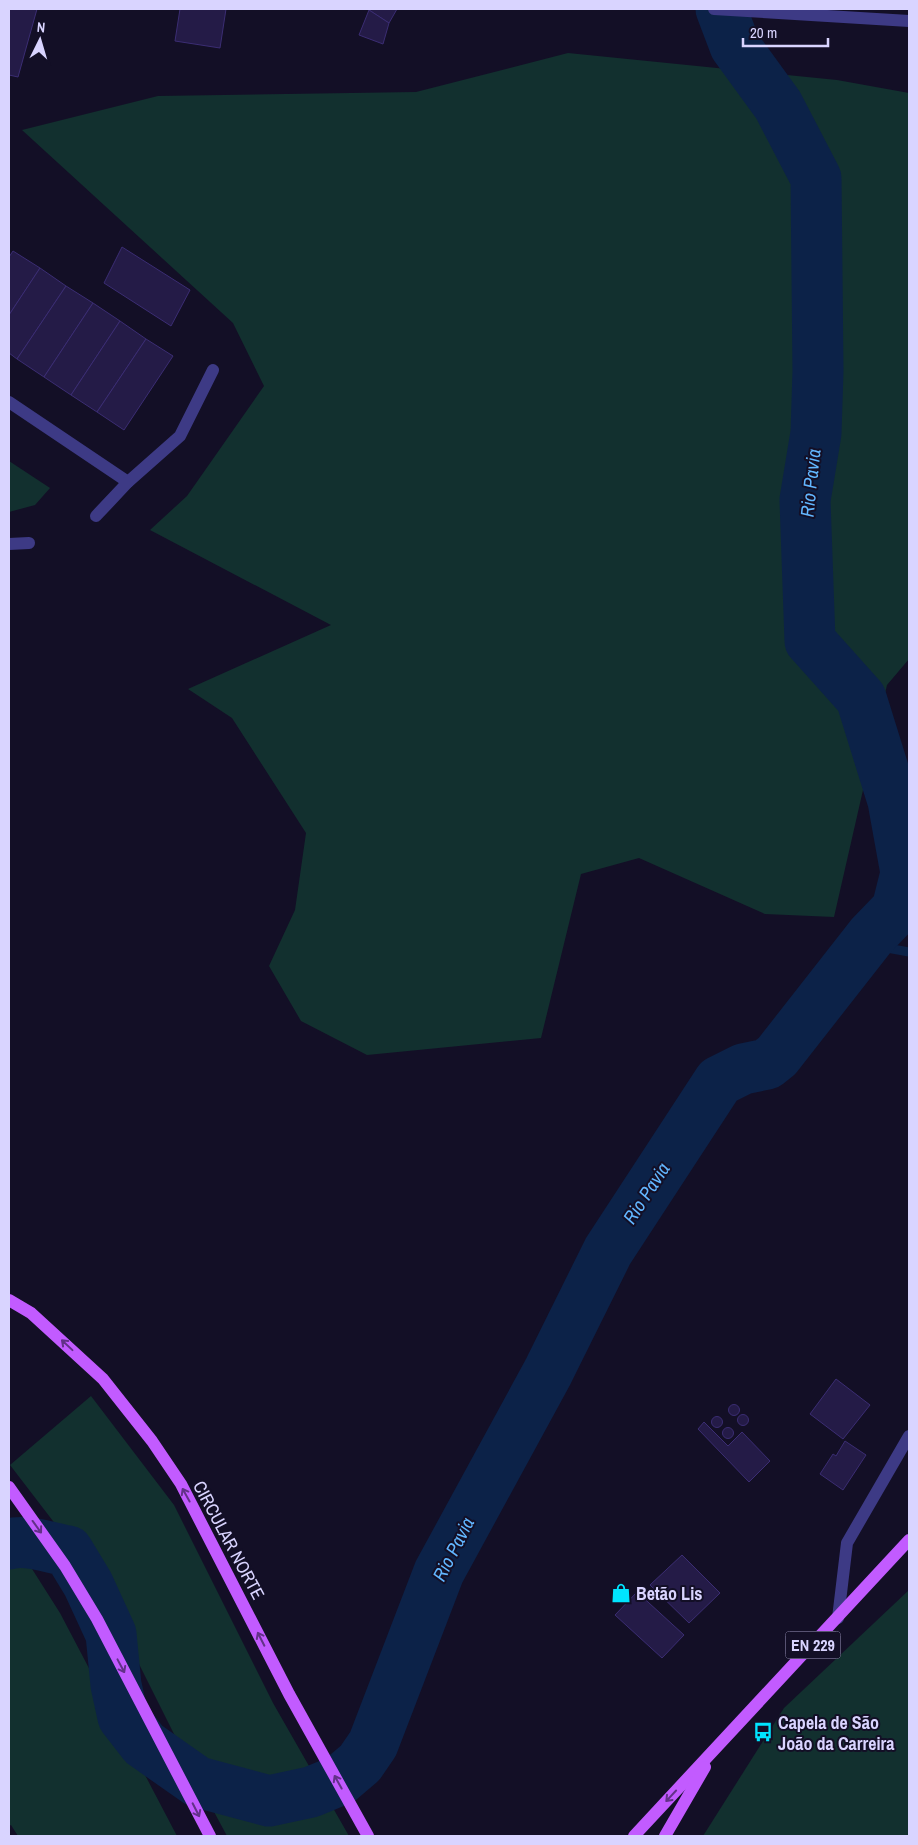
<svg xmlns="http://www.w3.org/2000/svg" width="918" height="1845" font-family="'Archivo Narrow',sans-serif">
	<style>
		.green { fill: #12302f }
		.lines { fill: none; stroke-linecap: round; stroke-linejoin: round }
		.stream { stroke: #0c2248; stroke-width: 9 }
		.river { stroke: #0c2248; stroke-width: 51 }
		.building { fill: #241b47; stroke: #3b2d73 }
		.minor { stroke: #3d3a85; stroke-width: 12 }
		.tertiary { stroke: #3d3a85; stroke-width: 12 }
		.primary { stroke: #c25bff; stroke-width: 12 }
		.oneway { stroke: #623188 }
		.labels { text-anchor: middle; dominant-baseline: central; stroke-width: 4; stroke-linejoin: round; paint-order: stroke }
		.shield { fill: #130f26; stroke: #9e99be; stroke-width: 1 }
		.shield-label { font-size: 16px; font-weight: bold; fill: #d9d4ff }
		.street-label { font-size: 18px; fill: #d9d4ff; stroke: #130f26 }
		.poi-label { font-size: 18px; font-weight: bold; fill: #d9d4ff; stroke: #130f26; text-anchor: start }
		.water-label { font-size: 19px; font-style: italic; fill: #62b6ff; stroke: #130f26 }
	</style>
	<rect width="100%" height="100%" fill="#130f26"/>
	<!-- green -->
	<g class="green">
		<path d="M568,53L837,80L909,93V659L887,685L834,917L765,914L639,858L581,874L541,1038L367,1055L301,1021L269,966L295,910L306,833L232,718L188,689L331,625L150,530L187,496L264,386L233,323L22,130L158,96L416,92Z"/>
		<path d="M9,461L50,488L35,505L9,512Z"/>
		<path d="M91,1396L174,1505L273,1703L349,1836H227L198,1782L115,1616L79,1555L10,1465Z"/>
		<path d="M20,1550L60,1613L177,1836H18L11,1825L9,1826V1554Z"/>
		<path d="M909,1590V1836H703L784,1708Z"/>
	</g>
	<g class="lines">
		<!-- stream -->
		<path class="stream" d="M865,944L909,952"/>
		<!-- river -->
		<path class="river" d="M9,1544C27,1539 50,1548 68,1551L88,1584L111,1634L116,1685L123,1717L144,1744L198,1782L269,1801L311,1792L340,1780L360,1763L373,1744L439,1572L548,1372L608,1251L719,1081L743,1069L767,1064L777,1056L871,936L897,909L906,873L893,801L861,698L810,641L805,500L816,433L818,371L816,178L778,105L735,46L721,9"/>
	</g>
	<!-- building -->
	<g class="building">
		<path d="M9,9H37L18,77L9,75Z"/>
		<path d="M180,9H226L220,48L175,41Z"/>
		<path d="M370,9H397L389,23L369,10Z"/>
		<path d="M369,10L389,23L383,44L359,35Z"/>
		<path d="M122,247L190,290L171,326L104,283Z"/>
		<path d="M13,251L40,268L9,315V257Z"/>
		<path d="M40,268L66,286L17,359L9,353V315Z"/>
		<path d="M66,286L93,303L44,377L17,359Z"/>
		<path d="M93,303L120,321L71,395L44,377Z"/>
		<path d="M120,321L146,339L97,412L71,395Z"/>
		<path d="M146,339L173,356L124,430L97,412Z"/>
		<path d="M836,1379L870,1405L843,1439L810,1414Z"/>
		<circle cx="734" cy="1410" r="5.5"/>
		<circle cx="743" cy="1420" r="5.5"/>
		<circle cx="717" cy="1422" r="5.5"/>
		<path d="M704,1422L728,1446L742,1432L770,1461L749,1482L698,1429Z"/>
		<circle cx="728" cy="1433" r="5.5"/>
		<path d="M845,1441L866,1455L843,1490L820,1474L833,1454L836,1456Z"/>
		<path d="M682,1555L720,1593L689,1623L650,1585Z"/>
		<path d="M637,1592L684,1635L662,1658L615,1615Z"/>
	</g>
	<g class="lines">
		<!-- minor -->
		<g class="minor">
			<path d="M9,402L128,482"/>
			<path d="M96,516L128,482L180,436L213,370"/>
			<path d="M9,544L29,543"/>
		</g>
		<!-- tertiary -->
		<g class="tertiary">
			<path d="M714,9L909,21"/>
			<path d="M838,1618L847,1543L909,1436"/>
		</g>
		<!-- primary -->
		<g class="primary">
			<path d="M9,1300L31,1313L103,1379L152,1441L181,1484L289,1694L368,1836"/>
			<path d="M9,1487L65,1566L97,1619L210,1836"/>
			<path d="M634,1836L909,1540"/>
			<path d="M665,1836L705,1767"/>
		</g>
	</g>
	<!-- one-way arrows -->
	<defs><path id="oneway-shaft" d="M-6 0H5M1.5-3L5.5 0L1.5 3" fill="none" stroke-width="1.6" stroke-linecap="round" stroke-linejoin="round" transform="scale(1.25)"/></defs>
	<g class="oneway">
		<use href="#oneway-shaft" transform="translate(67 1345) rotate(-137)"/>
		<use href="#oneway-shaft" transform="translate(186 1495) rotate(-119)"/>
		<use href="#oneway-shaft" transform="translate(37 1527) rotate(54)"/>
		<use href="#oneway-shaft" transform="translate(261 1639) rotate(-117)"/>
		<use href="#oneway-shaft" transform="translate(121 1666) rotate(62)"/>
		<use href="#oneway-shaft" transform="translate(338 1782) rotate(-119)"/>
		<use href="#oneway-shaft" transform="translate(671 1796) rotate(133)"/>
		<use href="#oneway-shaft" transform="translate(196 1810) rotate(63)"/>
	</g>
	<!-- icons -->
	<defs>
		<symbol id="shop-bare" viewBox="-9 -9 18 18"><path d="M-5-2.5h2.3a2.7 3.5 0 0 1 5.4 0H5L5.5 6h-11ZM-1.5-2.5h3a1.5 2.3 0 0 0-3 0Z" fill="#00e5ff" stroke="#130f26" stroke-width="2.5" paint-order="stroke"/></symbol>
		<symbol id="bus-bare" viewBox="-9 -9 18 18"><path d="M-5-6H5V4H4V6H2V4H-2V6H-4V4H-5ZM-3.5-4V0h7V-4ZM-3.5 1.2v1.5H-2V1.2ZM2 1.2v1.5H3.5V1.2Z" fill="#00e5ff" stroke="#130f26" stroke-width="2.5" paint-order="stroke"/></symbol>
	</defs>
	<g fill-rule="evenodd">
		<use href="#shop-bare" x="607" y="1579" width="28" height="28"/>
		<use href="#bus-bare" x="749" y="1718" width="28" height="28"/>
	</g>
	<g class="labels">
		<!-- shield labels -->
		<rect class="shield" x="785.5" y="1631.5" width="55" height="27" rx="4"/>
		<g class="shield-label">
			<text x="813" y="1645">EN 229</text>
		</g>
		<!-- street labels -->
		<g class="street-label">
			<text transform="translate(229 1540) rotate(62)">CIRCULAR NORTE</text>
		</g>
		<!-- poi labels -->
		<g class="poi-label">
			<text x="636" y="1593">Betão Lis</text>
			<text x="778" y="1722">Capela de São<tspan x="778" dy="21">João da Carreira</tspan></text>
		</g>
		<!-- water labels -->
		<g class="water-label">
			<text transform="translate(810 483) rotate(-84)">Rio Pavia</text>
			<text transform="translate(646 1193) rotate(-57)">Rio Pavia</text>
			<text transform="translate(453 1549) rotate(-63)">Rio Pavia</text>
		</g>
	</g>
	<!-- border -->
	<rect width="918" height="1845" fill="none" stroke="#d9d4ff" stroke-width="20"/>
	<!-- north arrow -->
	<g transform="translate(40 40) rotate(5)" stroke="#130f26" stroke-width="4" paint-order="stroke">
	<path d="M0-4L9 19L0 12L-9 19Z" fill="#d9d4ff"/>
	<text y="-8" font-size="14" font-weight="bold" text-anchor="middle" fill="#d9d4ff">N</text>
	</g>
	<!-- scale -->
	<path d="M743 38v8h85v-8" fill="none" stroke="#d9d4ff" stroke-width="2.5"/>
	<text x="750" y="38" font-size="15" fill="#d9d4ff" stroke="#130f26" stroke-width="4" paint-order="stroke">20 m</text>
</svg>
